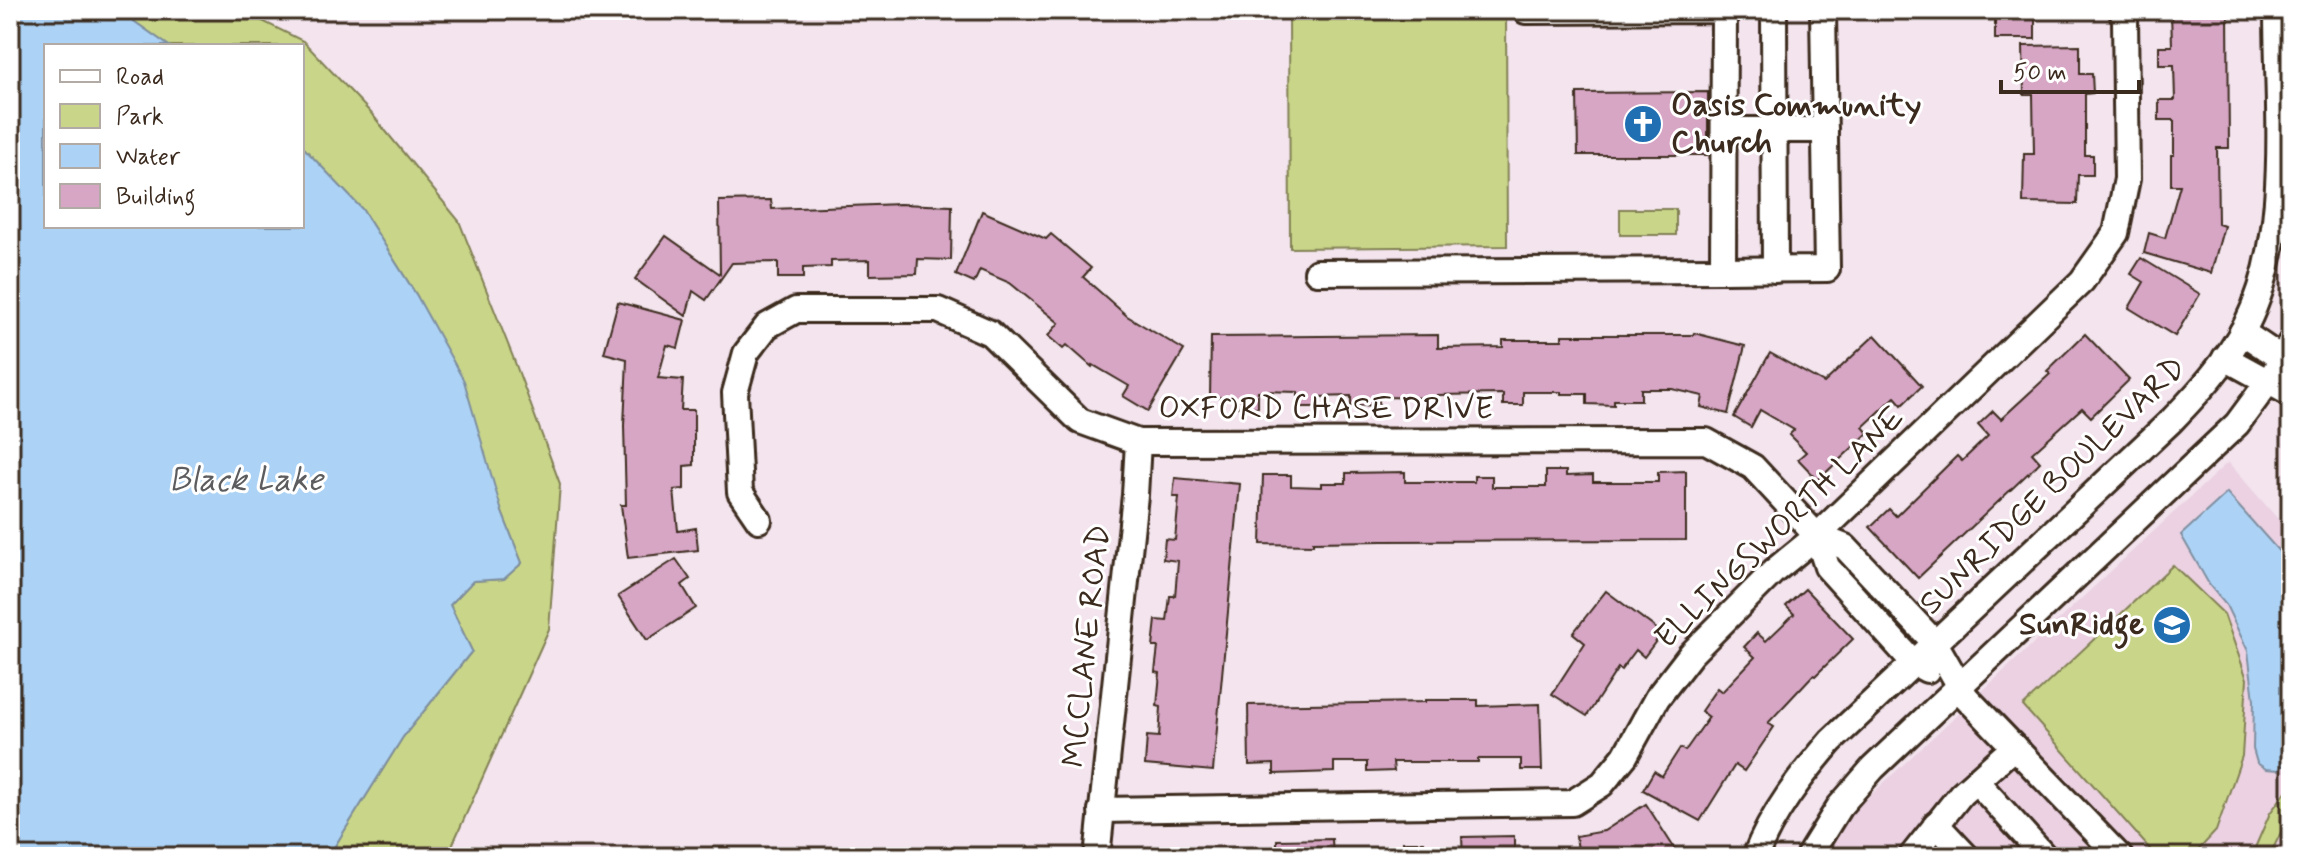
<svg xmlns="http://www.w3.org/2000/svg" width="2301" height="867" font-family="Mynerve,sans-serif">
	<style>
		.built { fill: #ebd1e2 }
		.green { fill: #c9d689; stroke: #828054; stroke-width: 2 }
		.water { fill: #acd3f6; stroke: #7f8fa0; stroke-width: 2 }
		.building { fill: #d7a6c5; stroke: #3b2a1e; stroke-width: 2 }
		.lines { fill: none; stroke-linecap: round; stroke-linejoin: round }
		.minor-casing { stroke: #3b2a1e; stroke-width: 30 }
		.minor { stroke: #fff; stroke-width: 24 }
		.labels { text-anchor: middle; dominant-baseline: central; stroke-width: 6; stroke-linejoin: round; paint-order: stroke }
		.poi-label { font-size: 32px; font-weight: bold; fill: #3b2a1e; stroke: #fff; text-anchor: start }
		.street-label { font-size: 32px; fill: #3b2a1e; stroke: #fff }
		.water-label { font-size: 34px; font-style: italic; fill: #5d5d5f; stroke: #fff }
	</style>
	<rect width="100%" height="100%" fill="#f3e4ee"/>
	<filter id="ink" filterUnits="userSpaceOnUse"><feTurbulence type="fractalNoise" baseFrequency=".0125" numOctaves="2"/><feDisplacementMap in="SourceGraphic" scale="16" xChannelSelector="R" yChannelSelector="G"/><feConvolveMatrix kernelMatrix="1 2 1 2 8 2 1 2 1" color-interpolation-filters="sRGB"/></filter>
	<g filter="url(#ink)">
		<!-- built -->
		<path class="built" d="M2228,462L2291,534V857H1810L1861,804Z"/>
		<!-- green -->
		<g class="green">
			<path d="M118,10H240L303,41L371,113L459,221L513,357L560,484L549,629L447,857H328L403,737L472,651L450,605L473,581L504,579L522,563L417,296L362,209L302,146V46H169Z"/>
			<path d="M1289,10H1506L1507,246L1290,248Z"/>
			<rect x="1620" y="209" width="56" height="26"/>
			<path d="M2173,565L2224,614L2247,679L2242,756L2216,831L2192,857H2157L2023,706Z"/>
			<path d="M2291,785V812L2269,857H2251L2270,813Z"/>
		</g>
		<!-- water -->
		<g class="water">
			<path d="M10,10H118L169,46H46V226H302V146L362,209L417,296L464,381L502,512L522,563L504,579L473,581L450,605L472,651L403,737L328,857H10Z"/>
			<path d="M2227,493L2291,565V756L2279,770L2266,769L2257,763L2253,749L2254,700L2248,651L2226,605L2210,586L2181,535Z"/>
		</g>
		<!-- building -->
		<g class="building">
			<rect x="1995" y="10" width="40" height="29"/>
			<path d="M2171,10H2228L2229,148H2217L2218,224L2224,226L2211,273L2144,253L2149,233L2165,238L2180,185H2171V155H2174V120H2159V100H2175L2174,65H2159V46H2172Z"/>
			<path d="M2080,45V74H2092L2093,93L2085,94V155H2093V175H2078L2077,204L2023,203L2024,154H2034L2033,95H2024L2023,46Z"/>
			<path d="M1708,92V155H1578L1577,93Z"/>
			<path d="M771,200L772,209L900,204L952,206L951,260L918,259L917,274L870,275V260L831,261V267L803,268V278H778V262L732,263L706,300L693,291L686,316L635,279L666,236L720,274L719,201Z"/>
			<path d="M982,211L1046,239L1051,234L1091,268L1083,277L1127,316L1184,350L1148,411L1123,396L1129,386L1093,365L1092,367L1067,345L1063,349L1048,336L1059,323L1010,283L980,270L974,283L956,275Z"/>
			<path d="M2141,258L2200,294L2175,336L2129,308L2144,282L2131,274Z"/>
			<path d="M618,302L685,320L678,348L667,345L658,378L683,380L681,410H694V465L684,466V489L674,490L678,531L696,528L698,550L628,558L621,505H626L624,426L627,359L604,353Z"/>
			<path d="M1694,333L1745,346L1728,414L1701,407L1703,396L1672,389H1641V400H1614V405L1587,404V394H1561V392H1523V405H1503V394L1437,395V398L1379,397V405L1351,406V396L1317,397V407H1298V392L1258,391V407H1237V398L1210,397L1211,337L1438,335V348L1503,347V340H1562V335H1693Z"/>
			<path d="M2085,334L2129,380L2091,417L2082,408L2032,453L2040,462L1918,578L1870,527L1889,509L1896,516L1957,456L1962,461L1988,436L1978,425L1993,411L2001,419L2050,374L2047,371Z"/>
			<path d="M1875,335L1922,386L1902,405L1895,397L1863,427L1868,433L1818,480L1798,459L1806,452L1789,435L1794,430L1760,410L1751,427L1734,417L1770,353L1824,383Z"/>
			<path d="M1546,471H1566V476L1593,475V482H1658V472L1686,471V540L1383,541L1313,542V545L1261,544L1263,475H1291V486L1322,487V483H1346V473L1405,472V482H1474V476H1492V487H1546Z"/>
			<path d="M1175,478L1240,484L1213,771L1145,765L1147,736L1159,737L1161,707L1157,706L1160,673L1155,672L1158,647H1153L1156,620L1167,621L1170,596H1175L1178,561L1163,559L1165,539L1175,540L1179,497H1173Z"/>
			<path d="M676,559L690,579L682,585L696,608L647,640L618,596Z"/>
			<path d="M1805,589L1853,639L1815,676L1813,675L1768,723L1774,727L1744,771L1735,765L1700,821L1643,790L1654,771L1662,776L1680,748L1685,751L1709,717L1701,711L1717,688L1722,692L1755,657L1744,647L1757,633L1766,641L1794,614L1786,606Z"/>
			<path d="M1606,591L1662,633L1644,657L1636,650L1621,670L1618,668L1587,716L1552,694L1585,643L1573,633Z"/>
			<path d="M1425,700H1478V706L1540,704L1542,770H1521V759H1478V762H1393L1394,771L1367,772V762H1334V772L1274,774V764L1249,765L1248,705L1425,702Z"/>
			<path d="M1646,804L1680,857H1579L1576,836L1604,831Z"/>
			<path d="M1514,836V857H1463L1462,837Z"/>
			<path d="M1332,839L1333,857H1277V840Z"/>
			<rect x="1403" y="842" width="21" height="15"/>
		</g>
		<g class="lines">
			<defs>
				<g id="minor">
					<path d="M1774,10L1775,270"/>
					<path d="M1526,11L1724,10L1723,270L1827,269L1823,10"/>
					<path d="M1724,130H1825"/>
					<path d="M1317,272L1723,270"/>
					<path d="M2242,332L2291,365"/>
					<path d="M2225,358L2291,394"/>
					<path d="M759,520L740,492L735,393L746,353L767,326L796,310H938L990,333L1080,421L1138,442L1706,441L1753,467L1817,536L1845,547L1935,643L1966,697L2120,857"/>
					<path d="M1817,536L1827,567L1914,663L1927,670"/>
					<path d="M1976,781L2045,857"/>
					<path d="M1101,810L1572,803L1602,784L1625,756L1657,698L1691,654L1774,571L1817,536L2082,281L2116,233L2127,179L2125,19L2121,10"/>
					<path d="M1936,824L1967,857"/>
					<path d="M1097,857L1135,495L1138,442"/>
					<path d="M1755,857C1772,813 1801,776 1831,741L2171,421C2200,391 2227,362 2246,325C2292,234 2277,109 2277,10"/>
					<path d="M1808,857L1839,807L1873,768L2237,424L2271,378L2291,342"/>
					<path d="M1911,857L1961,794L2014,747"/>
				</g>
			</defs>
			<!-- minor casing -->
			<use href="#minor" class="minor-casing"/>
			<!-- minor -->
			<use href="#minor" class="minor"/>
		</g>
	</g>
	<!-- icons -->
	<defs>
		<symbol id="church-disc" viewBox="-11 -11 22 22"><circle r="9.5" fill="#1f6fb2" stroke="#fff"/><path d="M-1.2-6h2.4v3.5h3.3v2.4h-3.3V6h-2.4V-.1h-3.3v-2.4h3.3Z" fill="#fff"/></symbol>
		<symbol id="school-disc" viewBox="-11 -11 22 22"><circle r="9.5" fill="#1f6fb2" stroke="#fff"/><path d="M0-5L7-2L0 1L-7-2ZM-4 1L0 2.5L4 1V4Q0 6-4 4Z" fill="#fff"/></symbol>
	</defs>
	<g fill-rule="evenodd">
		<use href="#church-disc" x="1621" y="102" width="44" height="44"/>
		<use href="#school-disc" x="2150" y="603" width="44" height="44"/>
	</g>
	<g class="labels">
		<!-- poi labels -->
		<g class="poi-label">
			<text x="1671" y="106">Oasis Community<tspan x="1671" dy="37">Church</tspan></text>
			<text x="2144" y="625" text-anchor="end">SunRidge</text>
		</g>
		<!-- street labels -->
		<g class="street-label">
			<text x="1326" y="409">OXFORD CHASE DRIVE</text>
			<text transform="translate(2053 486) rotate(-44)">SUNRIDGE BOULEVARD</text>
			<text transform="translate(1780 528) rotate(-44)">ELLINGSWORTH LANE</text>
			<text transform="translate(1087 646) rotate(-84)">MCCLANE ROAD</text>
		</g>
		<!-- water labels -->
		<g class="water-label">
			<text x="246" y="480">Black Lake</text>
		</g>
	</g>
	<!-- margin -->
	<rect width="2301" height="867" fill="none" stroke="#fff" stroke-width="40"/>
	<rect x="20" y="20" width="2261" height="827" fill="none" stroke="#3b2a1e" stroke-width="3" filter="url(#ink)"/>
	<!-- legend -->
	<rect x="44" y="44" width="260" height="184" fill="#ffffff" stroke="#b1aaa5" stroke-width="2"/>
	<rect x="60" y="70" width="40" height="12" fill="#ffffff" stroke="#b1aaa5" stroke-width="2"/>
	<text x="116" y="84" font-size="24" fill="#3b2a1e">Road</text>
	<rect x="60" y="104" width="40" height="24" fill="#c9d689" stroke="#b1aaa5" stroke-width="2"/>
	<text x="116" y="124" font-size="24" fill="#3b2a1e">Park</text>
	<rect x="60" y="144" width="40" height="24" fill="#acd3f6" stroke="#b1aaa5" stroke-width="2"/>
	<text x="116" y="164" font-size="24" fill="#3b2a1e">Water</text>
	<rect x="60" y="184" width="40" height="24" fill="#d7a6c5" stroke="#b1aaa5" stroke-width="2"/>
	<text x="116" y="204" font-size="24" fill="#3b2a1e">Building</text>
	<!-- scale -->
	<path d="M2001 80v12h138v-12" fill="none" stroke="#3b2a1e" stroke-width="4"/>
	<text x="2013" y="80" font-size="24" fill="#3b2a1e" stroke="#ffffff" stroke-width="6" paint-order="stroke">50 m</text>
</svg>
